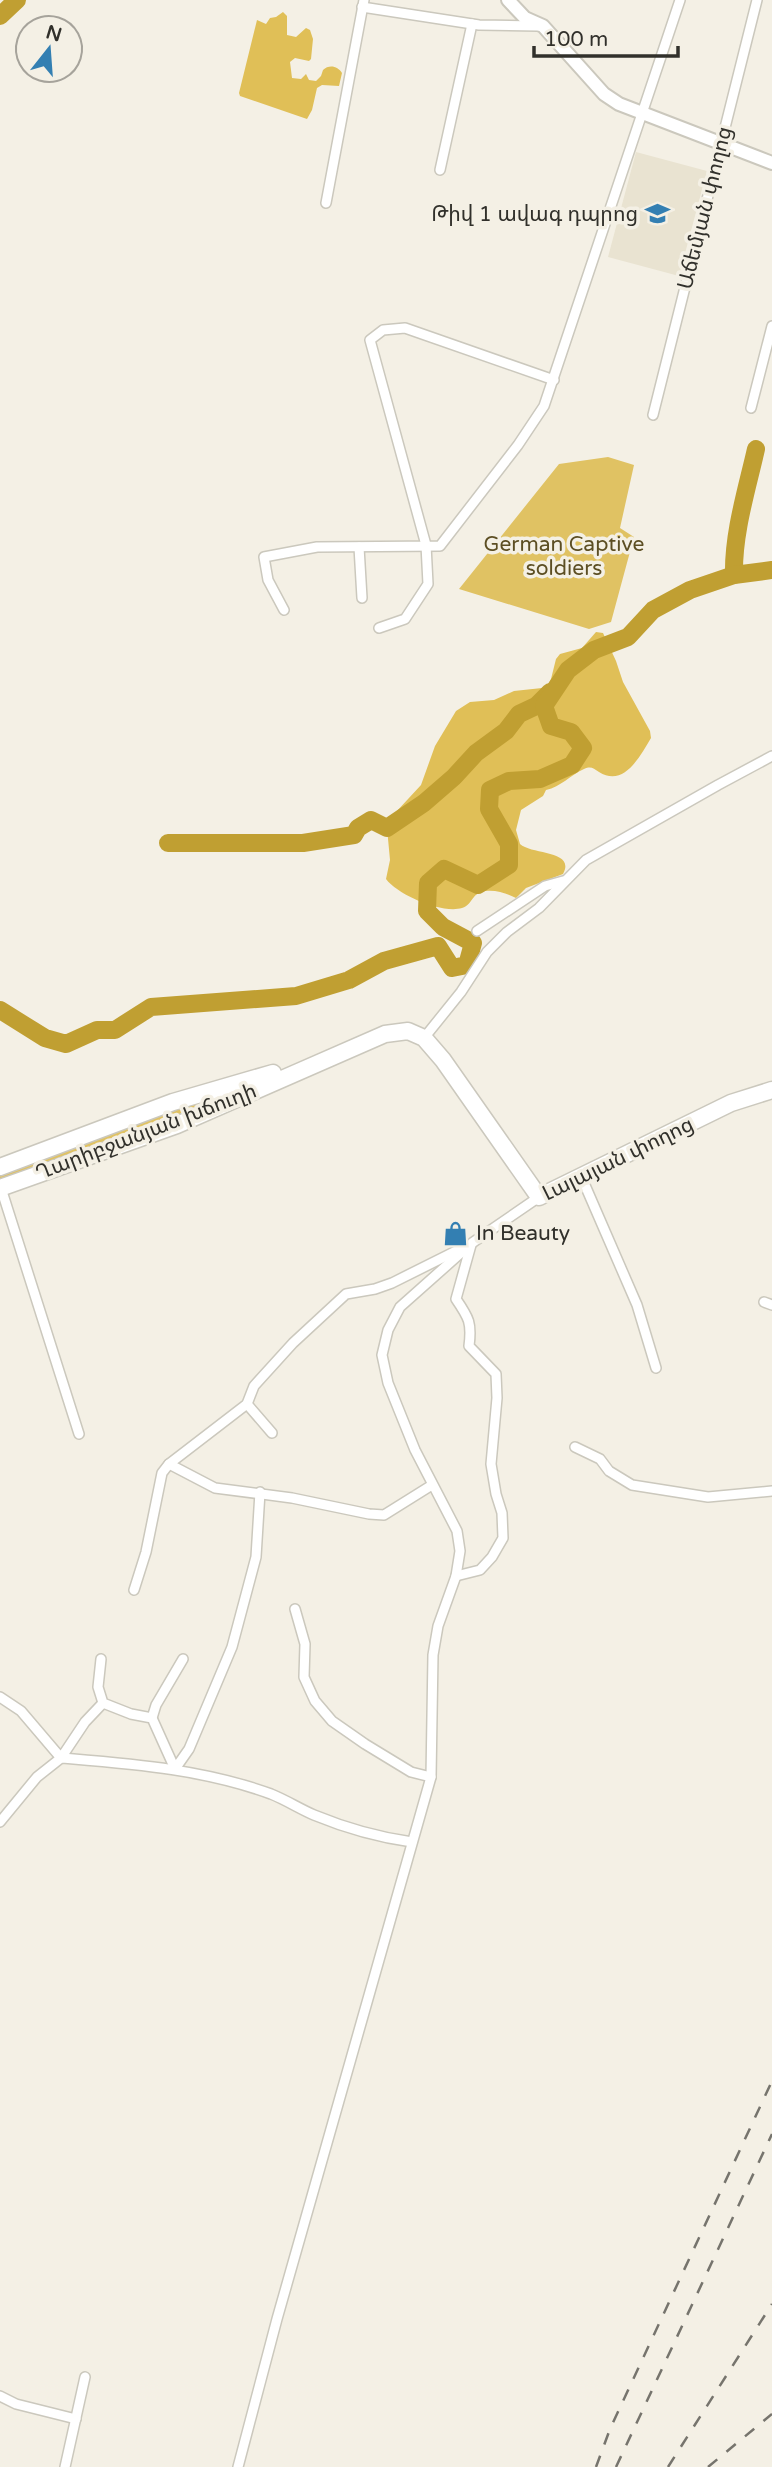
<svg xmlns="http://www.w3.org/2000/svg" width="772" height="2467" font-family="'Varela Round','Noto Sans Armenian',sans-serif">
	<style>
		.built { fill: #e9e3d1 }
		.green { fill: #e0c263 }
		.forest { fill: #e0bf57 }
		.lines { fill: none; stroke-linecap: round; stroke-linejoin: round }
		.river { stroke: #c09f32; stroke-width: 18 }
		.street-casing { stroke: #cbc8bd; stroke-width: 12 }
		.secondary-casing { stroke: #cbc8bd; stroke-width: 16 }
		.highway-casing { stroke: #cbc8bd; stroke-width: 19 }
		.street { stroke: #fff; stroke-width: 9 }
		.secondary { stroke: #fff; stroke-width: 12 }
		.highway { stroke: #fff; stroke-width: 16 }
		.rail { stroke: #76746d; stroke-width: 2.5; stroke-dasharray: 12 12; stroke-linecap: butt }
		.labels { text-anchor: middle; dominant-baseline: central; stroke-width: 7; stroke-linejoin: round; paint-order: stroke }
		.street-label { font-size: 21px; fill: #31302b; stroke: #f4f0e5 }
		.poi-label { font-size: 21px; fill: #31302b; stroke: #f4f0e5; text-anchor: end }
		.park-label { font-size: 21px; fill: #5c4e23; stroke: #f4f0e5 }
	</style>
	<rect width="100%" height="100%" fill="#f4f0e5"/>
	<!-- built -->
	<path class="built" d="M636,152L707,171L679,276L608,257Z"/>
	<!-- green -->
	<g class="green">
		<path d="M608,457L634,465L620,528L634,537L611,622L589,629L459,589L559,464Z"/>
		<path d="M212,1096L215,1101L211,1103L0,1182V1175Z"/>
	</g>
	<!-- forest -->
	<g class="forest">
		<path d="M283,12L287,16V35L296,37L306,28L310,30L313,39L311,59L309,61L295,58L290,62L292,78L301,79L306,74L309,80L316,81L321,76L323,70C329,64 338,66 342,73L339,86L322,85L317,88L312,110L307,119L240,96L239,93L257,20L266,24L270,18L276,17Z"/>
		<path d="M596,632L603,633L616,661L623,682L650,731L651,738C640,756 624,788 599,772C593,768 591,766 584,769C570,775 561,787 546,790L543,796L521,810L516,830L520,844C532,855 576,850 563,874L526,888L516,898C504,892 484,886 474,897C470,902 468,906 462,908C442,914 398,895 386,879L390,860L387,828L396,812L421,785L435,746L456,711L470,702L494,700L514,691L542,688L548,685L551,679L556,659L560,654L582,648Z"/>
	</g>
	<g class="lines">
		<!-- river -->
		<g class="river">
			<path d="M0,16L17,0"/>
			<path d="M734,575C733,533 747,489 756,449"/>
			<path d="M168,843H303L354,835L358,828L371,820L387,828L424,803L454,777L476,753L506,731L519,714L536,706L550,692"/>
			<path d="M0,1010L45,1038L66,1044L97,1030H115L151,1007L296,996L349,980L384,961L438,946L452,968L467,965L473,943L443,927L427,911L428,883L444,869L478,885L509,865V844L489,809L490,790L509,781L540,779L572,765L583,748L571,732L551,726L544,706L568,670L594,650L628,637L653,610L690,590L734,575L772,570"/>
		</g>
		<defs>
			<g id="street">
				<path d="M362,7L479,25L538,26"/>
				<path d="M440,170L472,24"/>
				<path d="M326,203L364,0"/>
				<path d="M751,408L772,326"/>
				<path d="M653,415L757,0"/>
				<path d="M359,547L362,598"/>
				<path d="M284,610L268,580L264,557L317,547L440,546L518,445L544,406L680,0"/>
				<path d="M379,628L405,619L428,584L426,545L370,340L383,330L405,328L554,380"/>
				<path d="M477,931L545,886L563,881"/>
				<path d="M424,1038L461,992L487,952L507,932L539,908L586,860L718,785L772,756"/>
				<path d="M581,1176L637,1305L656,1368"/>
				<path d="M1,1188L79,1434"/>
				<path d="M764,1302L772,1305"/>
				<path d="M247,1404L272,1433"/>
				<path d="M575,1447L600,1459L609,1471L632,1485L708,1497L772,1491"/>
				<path d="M169,1464L215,1488L292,1498L369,1514L384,1515L432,1485"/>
				<path d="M456,1576L480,1570L492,1557L503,1538L502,1513L496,1494L491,1464L497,1398L496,1374L469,1346C472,1323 469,1318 456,1299L471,1245"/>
				<path d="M134,1590L146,1552L162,1473L169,1464L247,1404L254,1386L293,1343L346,1294L375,1289L392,1283L460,1249"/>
				<path d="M295,1609L305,1644L304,1677L315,1701L332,1721L365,1744L411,1772L431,1777"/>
				<path d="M101,1659L98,1687L103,1703L131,1714L152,1718L175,1769"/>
				<path d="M0,1697L21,1711L61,1758L85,1722L103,1703"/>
				<path d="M152,1718L156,1705L183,1659"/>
				<path d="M175,1769L189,1749L232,1647L256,1557L260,1492"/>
				<path d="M0,1822L37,1777L61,1758C132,1764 203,1769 271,1794C286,1800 300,1809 314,1815C348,1829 376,1837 412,1842"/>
				<path d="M0,2396L16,2404L76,2419"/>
				<path d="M65,2467L85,2377"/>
				<path d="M238,2467L277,2319L431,1777L433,1655L438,1626L456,1576L460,1551L457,1531L415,1450L388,1383L382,1355L388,1330L400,1307L472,1243L539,1197"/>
			</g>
			<path id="secondary" d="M508,0L525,18L543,26L604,94L619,104L772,163"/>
			<g id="highway">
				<path d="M0,1167L173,1102L273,1073"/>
				<path d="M0,1188L177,1125L385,1034L408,1031L424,1038L443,1060L539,1197L731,1103L772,1090"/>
			</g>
		</defs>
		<!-- street casing -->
		<use href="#street" class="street-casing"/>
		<!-- secondary casing -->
		<use href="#secondary" class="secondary-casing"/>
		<!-- highway casing -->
		<use href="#highway" class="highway-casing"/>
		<!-- street -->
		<use href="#street" class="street"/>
		<!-- secondary -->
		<use href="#secondary" class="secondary"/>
		<!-- highway -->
		<use href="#highway" class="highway"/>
		<!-- rail -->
		<g class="rail">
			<path d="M596,2467L610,2429L772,2081"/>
			<path d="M616,2467L772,2134"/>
			<path d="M668,2467L772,2304"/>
			<path d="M708,2467L772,2414"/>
		</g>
	</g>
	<!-- icons -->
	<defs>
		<symbol id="school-bare" viewBox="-9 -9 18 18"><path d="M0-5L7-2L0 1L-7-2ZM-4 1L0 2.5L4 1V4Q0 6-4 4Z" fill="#337fb2" stroke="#f4f0e5" stroke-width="2.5" paint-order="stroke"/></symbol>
		<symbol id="shop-bare" viewBox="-9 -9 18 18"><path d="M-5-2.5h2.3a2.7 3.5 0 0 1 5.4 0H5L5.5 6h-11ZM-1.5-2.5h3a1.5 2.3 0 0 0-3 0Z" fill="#337fb2" stroke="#f4f0e5" stroke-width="2.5" paint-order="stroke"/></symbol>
	</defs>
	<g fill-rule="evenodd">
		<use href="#school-bare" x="640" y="196" width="35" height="35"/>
		<use href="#shop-bare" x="438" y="1216" width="35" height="35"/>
	</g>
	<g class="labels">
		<!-- street labels -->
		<g class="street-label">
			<text transform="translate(705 208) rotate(-76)">Աճեմյան փողոց</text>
			<text transform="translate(146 1132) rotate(-21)">Ղարիբջանյան խճուղի</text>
			<text transform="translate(618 1159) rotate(-26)">Լալայան փողոց</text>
		</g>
		<!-- poi labels -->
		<g class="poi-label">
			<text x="638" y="214">Թիվ 1 ավագ դպրոց</text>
			<text x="476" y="1233" text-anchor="start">In Beauty</text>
		</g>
		<!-- park labels -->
		<g class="park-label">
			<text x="564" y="544">German Captive<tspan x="564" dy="24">soldiers</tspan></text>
		</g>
	</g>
	<!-- north arrow -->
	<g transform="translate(49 49) rotate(17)"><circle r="33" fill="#f4f0e5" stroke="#a6a39b" stroke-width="2"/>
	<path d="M0-5L12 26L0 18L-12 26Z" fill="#337fb2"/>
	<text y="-10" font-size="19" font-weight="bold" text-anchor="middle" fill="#31302b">N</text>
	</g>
	<!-- scale -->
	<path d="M534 46v10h144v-10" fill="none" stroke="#31302b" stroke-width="3.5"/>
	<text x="544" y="46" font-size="21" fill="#31302b" stroke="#f4f0e5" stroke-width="5" paint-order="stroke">100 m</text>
</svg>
